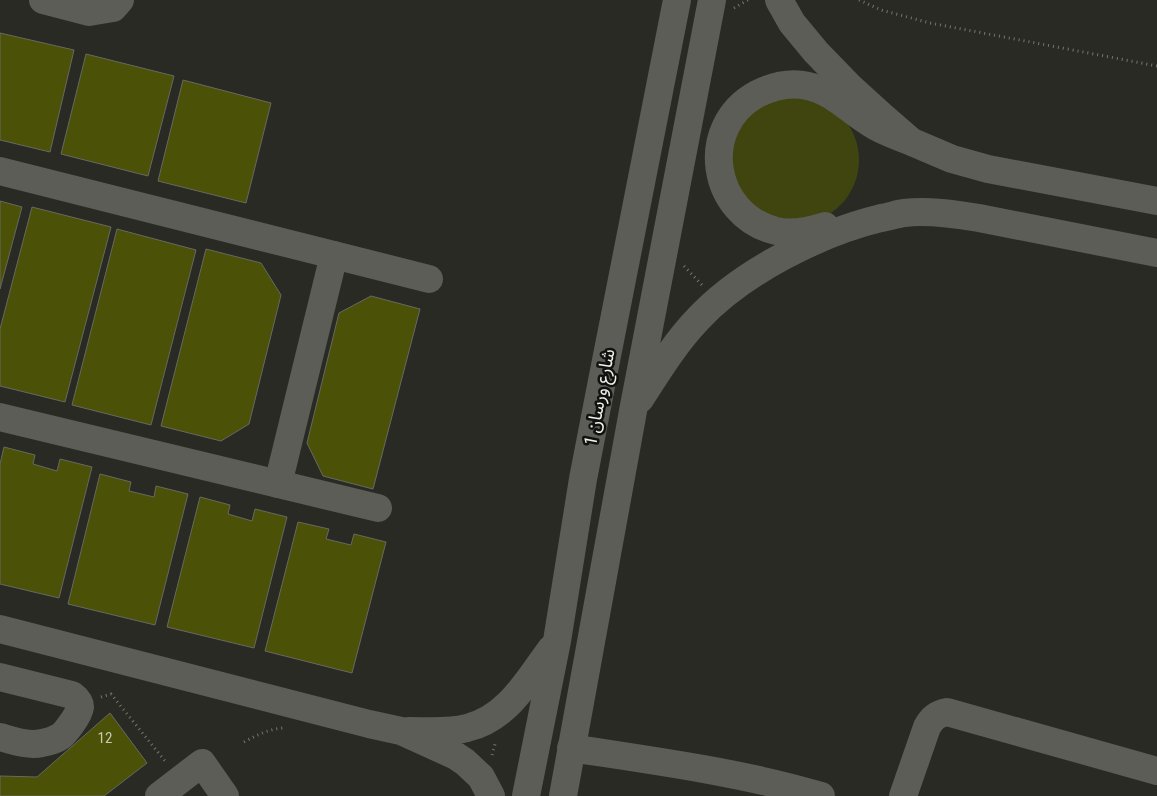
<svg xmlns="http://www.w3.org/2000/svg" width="1157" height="796" font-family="'Roboto Condensed','Noto Sans Arabic',sans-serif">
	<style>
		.green { fill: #40450f }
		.building { fill: #4b5107; stroke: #686962 }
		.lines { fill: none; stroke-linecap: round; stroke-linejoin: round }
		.path { stroke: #757671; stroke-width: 3; stroke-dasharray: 1 4; stroke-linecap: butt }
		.minor { stroke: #5c5d56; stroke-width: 28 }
		.labels { text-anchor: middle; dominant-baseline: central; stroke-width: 5; stroke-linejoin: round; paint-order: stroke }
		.number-label { font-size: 15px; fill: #c7c9b4 }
		.street-label { font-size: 18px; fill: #f0f1ed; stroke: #11120f }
	</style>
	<rect width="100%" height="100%" fill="#292a24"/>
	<!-- green -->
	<circle class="green" cx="795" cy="160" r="64"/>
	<!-- building -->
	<g class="building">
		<path d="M0,33L74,50L50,152L0,140Z"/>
		<path d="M86,54L174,76L148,176L61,154Z"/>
		<path d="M183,80L271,103L246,203L158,181Z"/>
		<path d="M0,201L22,207L0,289Z"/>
		<path d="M32,207L111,227L65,402L0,386V329Z"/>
		<path d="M117,229L196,250L151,425L72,405Z"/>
		<path d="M206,249L261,263L281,295L249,424L221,441L161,426Z"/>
		<path d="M371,296L420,309L373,489L323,476L307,443L339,313Z"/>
		<path d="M4,447L35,455L33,464L57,471L60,459L92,467L59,598L0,584V464Z"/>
		<path d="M100,474L131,482L129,491L154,497L156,486L188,494L155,625L68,604Z"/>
		<path d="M200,497L230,505L228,514L252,521L255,509L287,517L254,648L167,627Z"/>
		<path d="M298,522L329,529L326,539L351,545L354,534L386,542L352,673L265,651Z"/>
		<path d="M110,713L147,763L104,796H0V776L37,777Z"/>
	</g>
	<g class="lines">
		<!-- path -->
		<g class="path">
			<path d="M859,0L881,10L930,23L1157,66"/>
			<path d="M734,8L748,0"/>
			<path d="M684,266L702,285"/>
			<path d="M101,697L111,694L165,761"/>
			<path d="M244,742C257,735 269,729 283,728"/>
			<path d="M492,755L496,741"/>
		</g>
		<!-- minor -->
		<g class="minor">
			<path d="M43,0L89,12L113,8L120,0"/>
			<path d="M779,0L792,23L816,52L849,86L882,116L912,142L952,159L988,169L1157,201"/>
			<path d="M0,171L429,279"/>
			<path d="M825,226C809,231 792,235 776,231C711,215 697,127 757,94C773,86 791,82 808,86C832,91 850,111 870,123C883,132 898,136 912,142"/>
			<path d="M640,399C658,371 675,343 698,319C742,272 819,233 881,218C889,217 896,214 904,213C928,210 955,214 979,218L1157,253"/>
			<path d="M0,417L378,508"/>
			<path d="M278,484L334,255"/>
			<path d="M0,629L369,724L401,731L456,756L465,762L481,777L491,796"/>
			<path d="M0,677L72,695C76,698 80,702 80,707C79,715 66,732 61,736C55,740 48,742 42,743C28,746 14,741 0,737"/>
			<path d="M409,731C428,731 449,733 467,728C508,718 528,680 551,649"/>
			<path d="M571,748C655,761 740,772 821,796"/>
			<path d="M159,796L202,763L225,796"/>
			<path d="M526,796L557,641L583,479L602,381L677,0"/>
			<path d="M563,796L633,411L712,0"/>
			<path d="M903,796L927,727C932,718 937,714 947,712L1157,771"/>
		</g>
	</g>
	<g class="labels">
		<!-- number labels -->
		<g class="number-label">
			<text x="105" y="738">12</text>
		</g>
		<!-- street labels -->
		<g class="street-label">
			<text transform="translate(599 397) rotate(-79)">شارع ورسان 1</text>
		</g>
	</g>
</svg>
